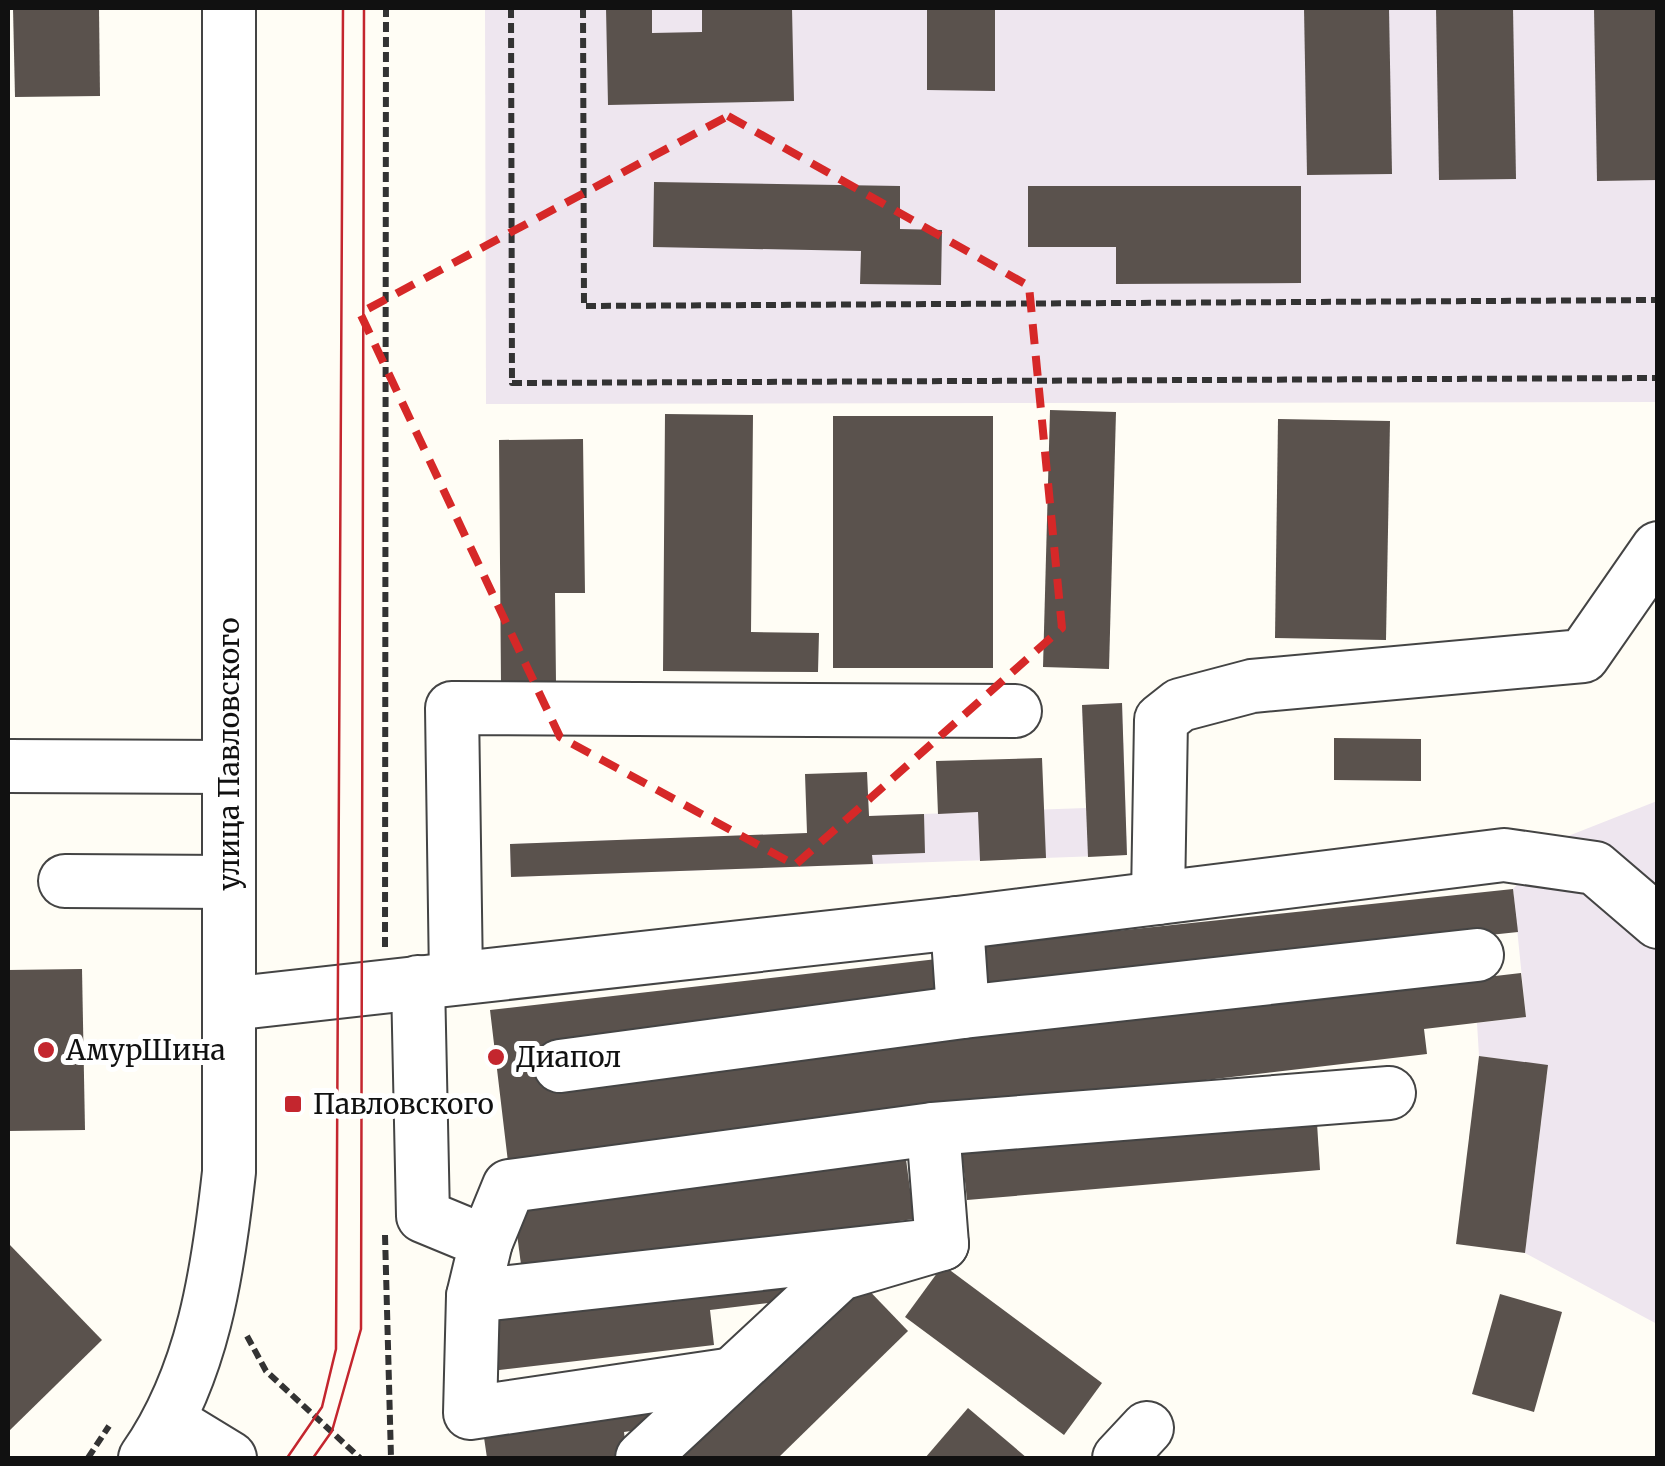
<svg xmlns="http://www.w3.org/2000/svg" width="1665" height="1466" font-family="Merriweather,serif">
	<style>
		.industrial { fill: #eee6ef }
		.building { fill: #5a524d }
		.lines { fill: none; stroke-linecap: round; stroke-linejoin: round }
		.minor-casing { stroke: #444; stroke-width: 56 }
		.path { stroke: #333; stroke-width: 6; stroke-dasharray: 10 5; stroke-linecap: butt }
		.minor { stroke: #fff; stroke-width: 52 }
		.tram { stroke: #c4262e; stroke-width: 2.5 }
		.marked { fill: none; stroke: #d62828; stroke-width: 8; stroke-dasharray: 20 12; stroke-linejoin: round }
		.poi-dot { fill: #c4262e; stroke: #fff; stroke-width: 4 }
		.labels { text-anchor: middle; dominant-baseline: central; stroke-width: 10; stroke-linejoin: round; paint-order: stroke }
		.street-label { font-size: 28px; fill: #111; stroke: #fff }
		.poi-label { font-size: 28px; fill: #111; stroke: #fff; text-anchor: start }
	</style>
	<rect width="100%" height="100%" fill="#fffdf5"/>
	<!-- industrial -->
	<g class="industrial">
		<path d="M485,8H1657V402L486,404Z"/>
		<path d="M1122,703L1127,855L511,877L510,844L868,831L869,816L1086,808L1082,705Z"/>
		<path d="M1657,801V1324L1525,1253L1548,1066L1479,1056L1477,1023L1526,1017L1513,889L1558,840Z"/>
	</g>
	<!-- building -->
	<g class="building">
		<path d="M13,8H99L100,96L15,97Z"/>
		<path d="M606,8H652V33L702,32V8H792L794,101L608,105Z"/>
		<path d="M927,8H995V91L927,90Z"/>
		<path d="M1304,8H1389L1392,174L1307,175Z"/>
		<path d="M1436,8H1513L1516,179L1439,180Z"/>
		<path d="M1594,8H1658V180L1597,181Z"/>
		<path d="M654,182L900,186V229L942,230L941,285L860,284L861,251L653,247Z"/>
		<path d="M1028,186H1301V283L1116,284V247H1028Z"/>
		<path d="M1050,410L1116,412L1109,669L1043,667Z"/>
		<path d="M665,414L753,415L751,632L819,633L818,672L663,671Z"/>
		<rect x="833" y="416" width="160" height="252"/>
		<path d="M1278,419L1390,421L1386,640L1275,638Z"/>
		<path d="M583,439L585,593H555L556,683L501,684L499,440Z"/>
		<path d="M1122,703L1127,855L1088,857L1082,705Z"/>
		<path d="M1334,738L1421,739V781L1334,780Z"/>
		<path d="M1042,758L1046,858L980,861L978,812L938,814L936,761Z"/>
		<path d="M867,772L869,816L924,814L925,853L872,855L873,864L511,877L510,844L807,833L805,774Z"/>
		<path d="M1513,889L1518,932L988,988L983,945Z"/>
		<path d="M937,959L942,1001L537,1048L542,1087L1521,973L1526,1017L1424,1029L1427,1054L508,1162L490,1010Z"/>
		<path d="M82,969L85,1130L8,1131V970Z"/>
		<path d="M1479,1056L1548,1065L1525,1253L1456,1244Z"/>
		<path d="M1317,1123L1320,1170L967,1200L962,1153Z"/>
		<path d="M905,1152L914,1219L522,1272L513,1204Z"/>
		<path d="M8,1243L102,1340L8,1432Z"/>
		<path d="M943,1265L1102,1383L1064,1435L905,1317Z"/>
		<path d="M782,1276L785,1301L710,1310L714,1345L491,1371L484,1310Z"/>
		<path d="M858,1279L908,1331L778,1458H675Z"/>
		<path d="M1500,1294L1562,1312L1534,1412L1472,1394Z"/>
		<path d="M647,1392L652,1428L624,1432L627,1456L487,1458L481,1417Z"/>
		<path d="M968,1408L1027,1458H925Z"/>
	</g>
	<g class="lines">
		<defs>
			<g id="minor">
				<path d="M8,766L229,767"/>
				<path d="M65,881L229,882"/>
				<path d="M1158,898L1161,720L1180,705L1252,686L1583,656L1658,548"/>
				<path d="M957,923L963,1012"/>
				<path d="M456,978L452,708L1015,711"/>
				<path d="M418,982L423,1216L486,1242L473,1296L942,1244"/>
				<path d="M229,1004L957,923L1504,855L1595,868L1658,922"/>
				<path d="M560,1066L963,1012L1477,955"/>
				<path d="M486,1242L509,1186L933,1129L1389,1093"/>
				<path d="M473,1296L470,1413L727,1375"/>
				<path d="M171,1422L230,1458"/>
				<path d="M145,1458C203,1375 218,1272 229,1172V8"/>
				<path d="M642,1458L840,1274L942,1244L933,1129"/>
				<path d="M1119,1458L1147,1428"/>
			</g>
		</defs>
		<!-- minor casing -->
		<use href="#minor" class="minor-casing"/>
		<!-- path -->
		<g class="path">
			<path d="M511,8L512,383L1658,378"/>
			<path d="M583,8L584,306L1658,300"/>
			<path d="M385,947L386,8"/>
			<path d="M385,1235L391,1458"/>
			<path d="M247,1336L266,1371L360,1458"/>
			<path d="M88,1458L109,1426"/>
		</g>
		<!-- minor -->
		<use href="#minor" class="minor"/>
		<!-- tram -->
		<g class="tram">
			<path d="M287,1458L322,1407L336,1349L343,8"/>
			<path d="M313,1458L332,1431L361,1329L364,8"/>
		</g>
	</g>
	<!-- marked area -->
	<path class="marked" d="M728,116L1029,286L1062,628L795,865L560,737L360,313Z"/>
	<!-- markers -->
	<g class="poi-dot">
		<circle cx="46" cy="1050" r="10"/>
		<circle cx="496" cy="1057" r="10"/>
		<rect x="283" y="1094" width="20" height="20" rx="5"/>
	</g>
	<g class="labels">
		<!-- street labels -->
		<g class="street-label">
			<text transform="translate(229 754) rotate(-90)">улица Павловского</text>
		</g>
		<!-- poi labels -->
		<g class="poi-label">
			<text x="66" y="1050">АмурШина</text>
			<text x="516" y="1057">Диапол</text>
			<text x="313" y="1104">Павловского</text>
		</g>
	</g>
	<!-- border -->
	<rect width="1665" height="1466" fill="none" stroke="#111111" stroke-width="20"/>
</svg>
